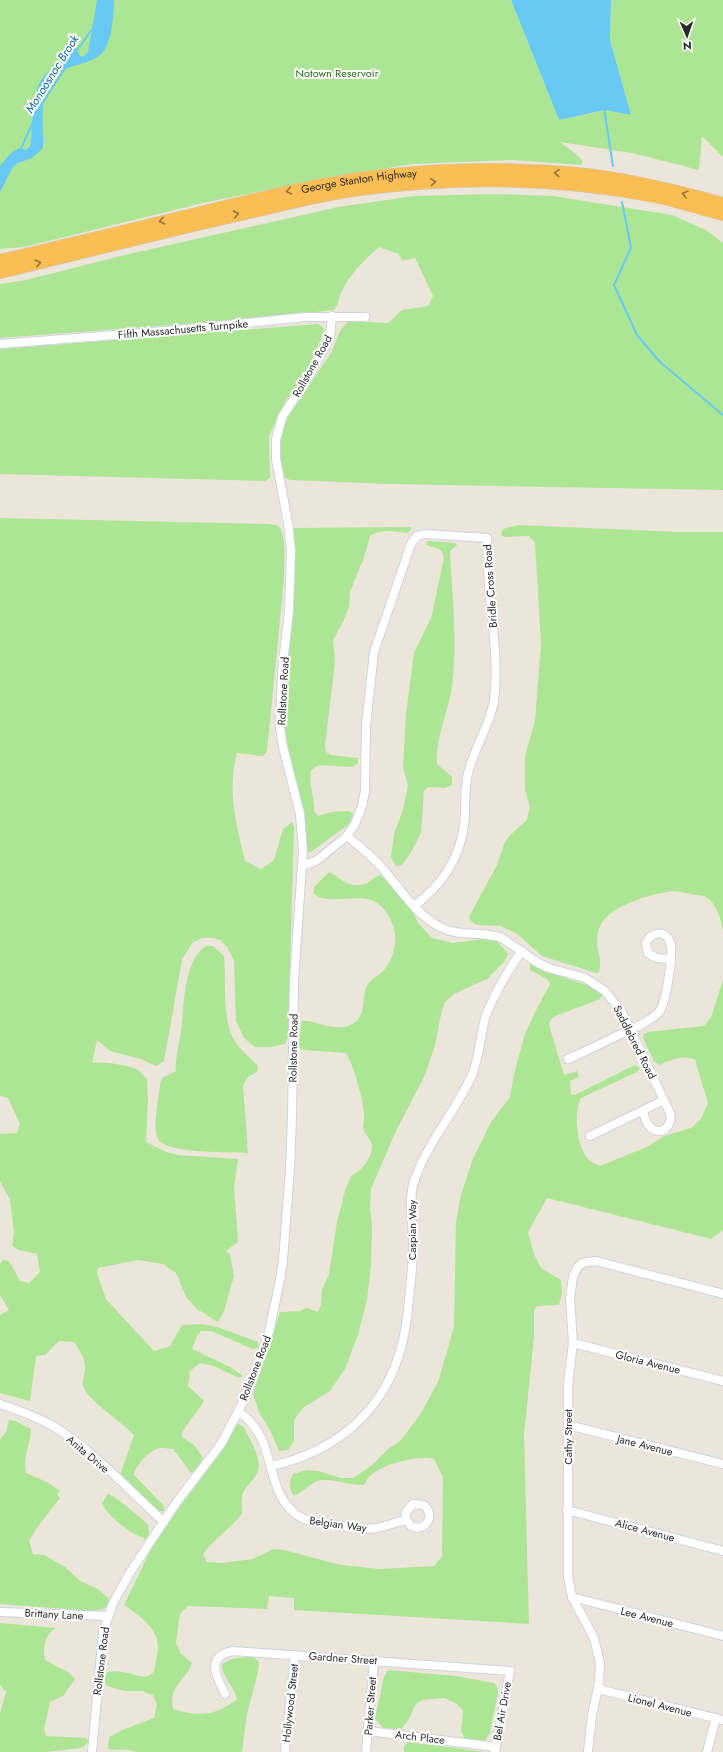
<svg xmlns="http://www.w3.org/2000/svg" width="723" height="1752" font-family="Jost,sans-serif">
	<style>
		.green { fill: #ace694 }
		.water { fill: #68c9f4 }
		.lines { fill: none; stroke-linecap: round; stroke-linejoin: round }
		.stream { stroke: #68c9f4; stroke-width: 2 }
		.minor-casing { stroke: #d0d2e3; stroke-width: 10 }
		.trunk-casing { stroke: #c7c7c7; stroke-width: 14 }
		.minor { stroke: #fff; stroke-width: 8 }
		.trunk { stroke: #fbbe54; stroke-width: 13 }
		.oneway { stroke: #92743e }
		.labels { text-anchor: middle; dominant-baseline: central; stroke-width: 4; stroke-linejoin: round; paint-order: stroke }
		.park-label { font-size: 11px; fill: #246a16; stroke: #fff }
		.street-label { font-size: 11px; fill: #292929; stroke: #fff }
		.water-label { font-size: 12px; font-style: italic; fill: #0765a0; stroke: #fff }
	</style>
	<rect width="100%" height="100%" fill="#ece5da"/>
	<!-- green -->
	<g class="green">
		<path d="M0,0H511L559,120L605,110L630,114L610,40L611,0H723V157L702,136L699,170L632,153L560,142L576,154L582,160V165L513,160L413,164L320,179L203,203L24,247L0,249Z"/>
		<path d="M494,194L553,196L672,215L706,230L723,243V490L390,484L290,480L284,477L279,449L282,432L288,417L331,353L341,329L349,321L388,323L402,310L428,306L433,296L415,258L402,261L399,254L379,247C366,258 348,276 341,293C338,299 339,305 334,310L252,319L0,338V284L26,280L125,255L338,207L414,196Z"/>
		<path d="M318,324L324,328L323,335L307,370L285,402L269,436L270,478L265,481L0,474V349Z"/>
		<path d="M0,518L269,524L279,526C287,541 284,562 284,579L267,751L263,756L237,753C227,792 236,823 245,861L261,869L274,860L283,829L292,822L294,827L288,1037L285,1044L271,1047H255L244,1038L236,1021L234,961L227,947L220,940L213,938H202L192,943L182,960L164,1061L156,1066L141,1059L110,1051L97,1040L92,1063C102,1061 128,1065 138,1070C141,1072 144,1077 147,1079L148,1099L146,1142L164,1151L177,1155L238,1159L234,1187L238,1242L226,1251L230,1254L234,1276L224,1311L218,1322L197,1309L186,1297L176,1273L163,1264L138,1260L98,1268L97,1273L106,1299L154,1351L170,1346L182,1325L201,1324L217,1327L258,1342L259,1347L253,1349L211,1331H201L197,1336L192,1349L230,1367L243,1376L239,1378L214,1366L200,1363L190,1371L188,1386L204,1401C197,1413 186,1423 181,1436L195,1446L203,1458L196,1469L191,1473L173,1449C169,1449 163,1447 160,1448C149,1450 136,1465 134,1475L164,1506V1511H158L120,1475L134,1435C123,1423 88,1400 84,1388C81,1383 84,1376 85,1370C86,1359 80,1351 74,1342L59,1341L45,1355L36,1356L30,1401L0,1393V1315L9,1310L0,1295V1264L3,1260L9,1261L20,1281L29,1283L40,1272L37,1254L19,1250L12,1246L14,1233L10,1200L0,1181V1134L17,1133L20,1124L8,1098L0,1096Z"/>
		<path d="M518,525L679,532H723V930C720,917 717,903 704,896C702,895 698,895 695,895C689,894 681,891 674,891C653,893 612,905 601,924C591,944 604,957 599,972L596,973L542,956L517,934L501,926L477,925L471,921L469,917L497,865L505,842L509,836L527,820L530,807L525,790V756L535,721L541,644L535,543L529,536L504,537L501,534L503,529Z"/>
		<path d="M409,527L412,528L408,533C395,532 382,528 370,536L364,557L350,592L349,607L343,622L333,640L335,662L325,746L326,752L331,755L358,758V764L352,767L319,765L311,770C308,784 315,797 314,811L318,816L332,812L349,811L353,814L349,824L311,852H307L303,809L284,747L283,721L286,673L293,597L295,567L293,530L295,528Z"/>
		<path d="M429,541L455,543L457,545L450,551C452,595 458,642 452,686C449,712 435,737 437,764L452,777V785L445,788L428,787L424,791L421,833L410,854L402,865L396,866L391,857L394,834L403,810L408,785L403,768L406,714L414,653L431,618L444,558C443,548 436,548 428,546L426,543Z"/>
		<path d="M329,872C342,879 351,890 367,883C372,881 374,877 380,875L386,880L409,906L419,924L432,938L453,943L484,939L497,941L508,954L504,962L487,979L454,994L445,1002L441,1014L435,1046L424,1077L395,1133L371,1189L370,1207L372,1228L371,1266L367,1300L358,1335L345,1369L330,1391L303,1408L294,1420V1441L288,1450L279,1451L271,1432L260,1414L253,1394L280,1312L300,1311L307,1308L318,1312L321,1305L322,1290L329,1274L337,1222L345,1191L351,1176C361,1171 371,1160 372,1147C372,1140 366,1136 364,1131C362,1126 365,1120 364,1115C363,1099 354,1066 346,1053L305,1050L299,1048L301,1024L303,1021H309C325,1026 352,1035 361,1014C365,1005 362,993 368,984C372,978 380,975 384,970C400,950 399,925 381,906C366,891 340,903 322,898C319,898 316,895 314,894V887Z"/>
		<path d="M206,946H213L224,956C227,983 220,1023 238,1046C244,1053 252,1059 258,1066L257,1072L248,1077L243,1085L248,1153C232,1152 165,1154 158,1139C152,1128 159,1097 160,1084L162,1078L176,1071C175,1058 179,1045 181,1032C184,1008 183,960 206,946Z"/>
		<path d="M534,963L556,975L590,986L602,995L600,999L553,1017L549,1023L551,1032L564,1075L577,1071L579,1077L570,1081L571,1094L575,1095L635,1065L640,1068L637,1072L581,1098C573,1111 577,1148 588,1159C592,1162 596,1164 600,1166L649,1146L664,1136L691,1128L701,1119L708,1103L695,1060C683,1054 671,1060 659,1065L654,1061L643,1038L644,1034L648,1032L704,1026L711,1017L723,980V1230L711,1239L547,1198L528,1232L534,1254L541,1268L561,1280L562,1292L559,1305L537,1306L534,1310V1337L524,1435L529,1624L294,1610V1598L269,1596L267,1609L188,1606L180,1614L176,1643L181,1654L192,1663C186,1681 168,1686 173,1709C198,1717 216,1716 237,1699C234,1685 222,1678 222,1664L232,1659L252,1656L259,1662L258,1672L247,1714L242,1752H137C128,1748 117,1751 108,1749L109,1737L122,1730L154,1718L157,1704L153,1695L142,1691H125L107,1686L104,1680L107,1672C122,1669 132,1675 146,1677L154,1672C155,1664 158,1655 158,1647C158,1627 138,1615 124,1605L151,1549L181,1505L220,1454L232,1429L238,1424L244,1427C249,1439 262,1457 258,1471C255,1479 249,1483 245,1489C240,1496 242,1506 242,1514C230,1529 214,1539 203,1554L207,1562L222,1563L253,1559L273,1549L284,1550L341,1565L380,1569L434,1566L442,1557L443,1477L434,1459C418,1455 385,1463 371,1475C368,1477 366,1482 364,1485C350,1486 326,1476 315,1482C308,1486 302,1492 294,1496C288,1488 289,1482 293,1474L307,1470L319,1471L341,1478H353L371,1466L387,1450L400,1441L420,1415L438,1382L454,1327L456,1222L460,1199L472,1161L491,1122L510,1097L514,1074L525,1034L537,1008L550,984L547,979L530,970V964Z"/>
		<path d="M9,1420L15,1421L31,1429C30,1446 23,1456 26,1473L49,1483L60,1491L57,1495L60,1498L36,1529L29,1541L33,1554L44,1555L65,1567L80,1581L98,1589L109,1599L108,1604L104,1609L93,1611L0,1604V1439L6,1432Z"/>
		<path d="M108,1494C119,1498 137,1516 148,1524L149,1534L146,1539C132,1535 108,1517 102,1503Z"/>
		<path d="M0,1623L56,1628C44,1636 43,1646 45,1660L68,1672L75,1679L63,1696L50,1702L44,1729L46,1736L86,1738L89,1742L81,1748L45,1752H0V1713L6,1692L0,1685Z"/>
		<path d="M388,1670L456,1676L494,1683L497,1687L498,1693L490,1732L485,1741L464,1738L461,1731L463,1711L457,1704L445,1698L422,1700L415,1705L409,1719L401,1729L383,1728L375,1719L384,1677Z"/>
		<path d="M408,1742L486,1752H404V1746Z"/>
	</g>
	<!-- water -->
	<g class="water">
		<path d="M97,0H114C114,14 112,43 102,53C89,67 56,65 49,81C39,102 44,126 43,148L32,158L18,163L13,167L0,192V166L11,153L19,148L26,150L30,146C34,125 31,101 40,82C45,73 55,67 62,61C68,57 70,51 76,48L80,56L83,57L88,52Z"/>
		<path d="M511,0H611L610,40L631,115L605,110L559,120Z"/>
	</g>
	<g class="lines">
		<!-- stream -->
		<g class="stream">
			<path d="M76,52L93,28"/>
			<path d="M43,102L66,67"/>
			<path d="M604,108L613,166"/>
			<path d="M20,151L34,120"/>
			<path d="M622,202L631,248L614,285L637,335L660,362L723,415"/>
		</g>
		<defs>
			<g id="minor">
				<path d="M0,344L178,330L305,317H365"/>
				<path d="M347,836C359,846 373,857 383,869C401,890 416,915 442,928C461,937 482,931 502,938L538,963L549,968L585,978L605,991L622,1012L670,1113C673,1124 663,1137 651,1128C646,1125 645,1117 643,1111"/>
				<path d="M302,866L316,861L347,836L355,824L362,806L365,791L366,725L374,652L411,544L417,536L424,534L487,538C488,561 488,584 491,607C494,638 498,670 494,701C489,728 472,751 467,778C464,794 466,811 464,826C459,861 441,886 414,906"/>
				<path d="M568,1059C586,1051 605,1042 623,1033C635,1028 649,1022 658,1013C666,1006 674,953 670,942C666,929 649,932 646,944L648,953L656,958L670,959"/>
				<path d="M590,1136L664,1100"/>
				<path d="M573,1343L723,1381"/>
				<path d="M0,1404C18,1410 37,1417 53,1426C95,1452 128,1489 164,1522"/>
				<path d="M238,1412C280,1436 261,1496 302,1518C310,1522 319,1523 328,1524C344,1526 361,1531 377,1528C387,1526 396,1522 406,1520L411,1526L418,1528C430,1525 433,1514 424,1505L413,1504L406,1512V1520"/>
				<path d="M568,1425L723,1464"/>
				<path d="M271,1466C336,1452 386,1410 402,1344C407,1326 408,1308 410,1289C411,1276 413,1263 413,1250C414,1229 408,1206 413,1185C425,1145 455,1113 472,1075C480,1056 480,1034 486,1015C494,995 509,968 522,951"/>
				<path d="M567,1510L723,1551"/>
				<path d="M572,1597L723,1636"/>
				<path d="M0,1612L108,1616"/>
				<path d="M598,1689L723,1720"/>
				<path d="M225,1694C217,1677 204,1657 233,1651L510,1671L495,1752"/>
				<path d="M368,1731L496,1747"/>
				<path d="M92,1752L103,1632L113,1603L131,1571L176,1503L221,1444L238,1412L250,1386L269,1332L280,1280L283,1260L290,1169L292,1117L294,980L303,851L300,814L283,747L280,728L282,672L289,611L291,550L288,523L276,459V440L282,417L309,376L330,337L332,316"/>
				<path d="M285,1752L295,1655"/>
				<path d="M366,1752L374,1660"/>
				<path d="M588,1752L592,1715L599,1683L600,1663L594,1638L572,1597L568,1577V1385L573,1343L570,1298L573,1277L577,1268L581,1264L586,1262L596,1261L723,1294"/>
				<path d="M707,1752L716,1718"/>
			</g>
			<g id="trunk">
				<path id="s1" d="M0,261C70,245 139,228 209,211C266,197 323,183 382,176C447,169 514,168 578,174C627,179 676,191 723,204"/>
				<path d="M0,272C88,251 175,228 263,209C295,201 327,193 360,189C458,176 558,177 655,196C678,201 700,208 723,214"/>
			</g>
		</defs>
		<!-- minor casing -->
		<use href="#minor" class="minor-casing"/>
		<!-- trunk casing -->
		<use href="#trunk" class="trunk-casing"/>
		<!-- minor -->
		<use href="#minor" class="minor"/>
		<!-- trunk -->
		<use href="#trunk" class="trunk"/>
	</g>
	<!-- one-way arrows -->
	<defs><path id="oneway-chevron" d="M-2-3.5L2.5 0L-2 3.5" fill="none" stroke-width="1.6" stroke-linecap="round" stroke-linejoin="round"/></defs>
	<g class="oneway">
		<use href="#oneway-chevron" transform="translate(557 173) rotate(-177)"/>
		<use href="#oneway-chevron" transform="translate(433 182) rotate(-5)"/>
		<use href="#oneway-chevron" transform="translate(289 191) rotate(168)"/>
		<use href="#oneway-chevron" transform="translate(685 194) rotate(-165)"/>
		<use href="#oneway-chevron" transform="translate(236 214) rotate(-12)"/>
		<use href="#oneway-chevron" transform="translate(162 221) rotate(167)"/>
		<use href="#oneway-chevron" transform="translate(38 263) rotate(-13)"/>
	</g>
	<g class="labels">
		<!-- park labels -->
		<g class="park-label">
			<text x="337" y="73">Notown Reservoir</text>
		</g>
		<!-- street labels -->
		<g class="street-label">
			<text stroke="none"><textPath href="#s1" startOffset="368">George Stanton Highway</textPath></text>
			<text transform="translate(183 329) rotate(-5)">Fifth Massachusetts Turnpike</text>
			<text transform="translate(312 366) rotate(-61)">Rollstone Road</text>
			<text transform="translate(490 586) rotate(-94)">Bridle Cross Road</text>
			<text transform="translate(283 691) rotate(-87)">Rollstone Road</text>
			<text transform="translate(635 1042) rotate(63)">Saddlebred Road</text>
			<text transform="translate(293 1048) rotate(-89)">Rollstone Road</text>
			<text transform="translate(412 1230) rotate(-90)">Caspian Way</text>
			<text transform="translate(648 1362) rotate(14)">Gloria Avenue</text>
			<text transform="translate(255 1368) rotate(-69)">Rollstone Road</text>
			<text transform="translate(568 1437) rotate(-90)">Cathy Street</text>
			<text transform="translate(645 1445) rotate(14)">Jane Avenue</text>
			<text transform="translate(88 1454) rotate(40)">Anita Drive</text>
			<text transform="translate(338 1524) rotate(8)">Belgian Way</text>
			<text transform="translate(645 1530) rotate(15)">Alice Avenue</text>
			<text transform="translate(54 1614) rotate(3)">Brittany Lane</text>
			<text transform="translate(647 1617) rotate(14)">Lee Avenue</text>
			<text transform="translate(343 1658) rotate(4)">Gardner Street</text>
			<text transform="translate(101 1661) rotate(-83)">Rollstone Road</text>
			<text transform="translate(290 1703) rotate(-84)">Hollywood Street</text>
			<text transform="translate(660 1705) rotate(14)">Lionel Avenue</text>
			<text transform="translate(370 1706) rotate(-86)">Parker Street</text>
			<text transform="translate(502 1711) rotate(-80)">Bel Air Drive</text>
			<text transform="translate(420 1737) rotate(7)">Arch Place</text>
		</g>
		<!-- water labels -->
		<g class="water-label">
			<text transform="translate(52 74) rotate(-58)">Monoosnoc Brook</text>
		</g>
	</g>
	<!-- north arrow -->
	<g transform="translate(687 36) rotate(178)" stroke="#ffffff" stroke-width="3" paint-order="stroke">
	<path d="M0-3L7 15L0 10L-7 15Z" fill="#292929"/>
	<text y="-6" font-size="11" font-weight="bold" text-anchor="middle" fill="#292929">N</text>
	</g>
</svg>
